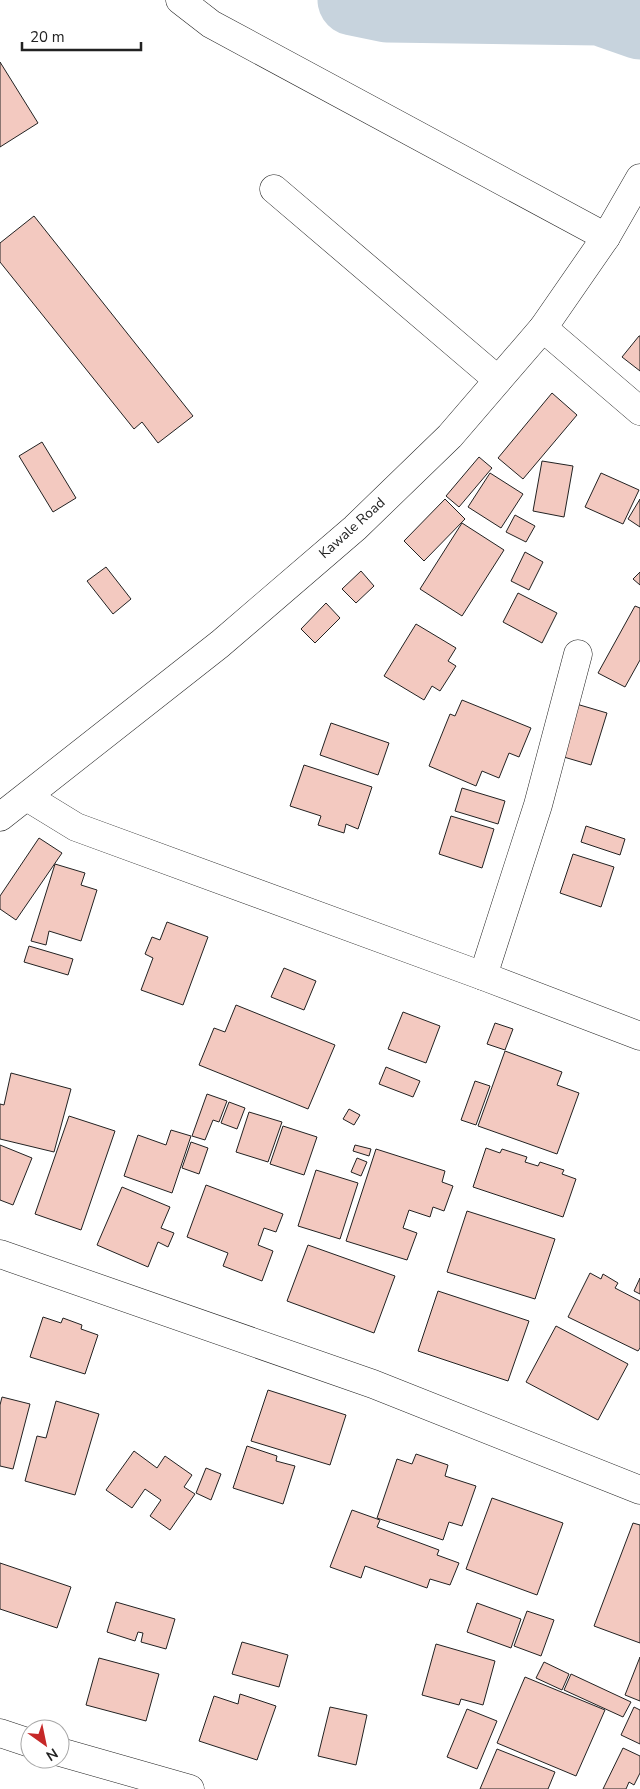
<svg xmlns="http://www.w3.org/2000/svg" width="640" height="1789" font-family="'Nunito Sans',sans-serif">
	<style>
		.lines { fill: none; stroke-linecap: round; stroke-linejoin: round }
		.river { stroke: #c7d3dd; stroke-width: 71 }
		.building { fill: #f3c9c0; stroke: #222 }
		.minor-casing { stroke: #222; stroke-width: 29 }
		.minor { stroke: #fff; stroke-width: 28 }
		.labels { text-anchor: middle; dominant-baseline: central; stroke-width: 4; stroke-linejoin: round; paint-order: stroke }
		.street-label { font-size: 14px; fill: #222; stroke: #fff }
	</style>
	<rect width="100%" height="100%" fill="#fff"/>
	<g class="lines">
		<!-- river -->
		<path class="river" d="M353,0L387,7L600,10L640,24"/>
	</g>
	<!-- building -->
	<g class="building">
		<path d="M0,62L38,123L0,147Z"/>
		<path d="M34,216L193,416L158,443L142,422L134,429L0,262V243Z"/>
		<path d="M639,336H640V371L622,357Z"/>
		<path d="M552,393L577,415L523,479L498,458Z"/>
		<path d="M42,442L76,498L53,512L19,456Z"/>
		<path d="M479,457L492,468L459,507L446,496Z"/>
		<path d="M542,461L573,466L564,517L533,511Z"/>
		<path d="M490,473L523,494L501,528L468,507Z"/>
		<path d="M601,473L639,490L623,524L585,507Z"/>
		<path d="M445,499L465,519L424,561L404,541Z"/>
		<path d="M640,499V527L628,519Z"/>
		<path d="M515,515L535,526L526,542L506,532Z"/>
		<path d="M462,523L504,550L462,616L420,589Z"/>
		<path d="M525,552L543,562L529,590L511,581Z"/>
		<path d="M106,567L131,599L113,614L87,581Z"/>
		<path d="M361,571L374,586L356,603L342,589Z"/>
		<path d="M640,572V585L633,579Z"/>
		<path d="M518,593L557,613L542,643L503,622Z"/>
		<path d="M326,603L340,618L315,643L301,629Z"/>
		<path d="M635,606L640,608V660L625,687L598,673Z"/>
		<path d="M416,624L456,648L448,661L456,666L440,691L432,686L424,700L384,676Z"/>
		<path d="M462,700L531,728L519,757L509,753L499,778L482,771L476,786L429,766L450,714L455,716Z"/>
		<path d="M573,703L607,713L591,765L557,755Z"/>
		<path d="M331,723L389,743L378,775L320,755Z"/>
		<path d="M304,765L372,787L358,829L346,824L344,833L318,825L321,816L290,806Z"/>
		<path d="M462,788L505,801L498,824L455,811Z"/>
		<path d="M451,816L494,829L482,868L439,854Z"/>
		<path d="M586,826L625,839L620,855L581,842Z"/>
		<path d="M39,838L62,853L16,920L0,909V896Z"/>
		<path d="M573,854L614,867L601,907L560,893Z"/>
		<path d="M55,864L85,873L81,885L97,890L81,941L49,931L46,945L31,941Z"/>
		<path d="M167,922L208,937L183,1005L141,990L153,958L145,954L152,937L160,940Z"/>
		<path d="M29,946L73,959L68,975L24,962Z"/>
		<path d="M284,968L316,981L304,1010L271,997Z"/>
		<path d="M236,1005L335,1045L308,1109L199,1065L214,1028L225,1032Z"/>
		<path d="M403,1012L440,1026L426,1063L388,1049Z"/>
		<path d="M495,1023L513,1029L505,1050L487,1044Z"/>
		<path d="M505,1051L562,1072L557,1085L579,1093L557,1154L478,1126Z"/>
		<path d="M386,1067L420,1081L413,1097L379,1084Z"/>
		<path d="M11,1073L71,1089L54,1152L0,1139V1104L4,1105Z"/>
		<path d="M475,1081L490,1086L476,1125L461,1120Z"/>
		<path d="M207,1094L227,1101L219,1122L213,1120L205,1140L192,1136Z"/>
		<path d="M229,1102L245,1108L237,1129L221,1123Z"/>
		<path d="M349,1109L360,1115L354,1125L343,1119Z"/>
		<path d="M249,1112L282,1122L268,1162L236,1152Z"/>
		<path d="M69,1116L115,1131L81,1230L35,1214Z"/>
		<path d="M283,1126L317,1137L304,1175L270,1164Z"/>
		<path d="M171,1130L191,1136L172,1193L124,1176L138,1135L166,1145Z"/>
		<path d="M191,1142L208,1148L199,1174L182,1168Z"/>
		<path d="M0,1145L32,1158L13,1205L0,1200Z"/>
		<path d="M355,1145L371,1149L369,1156L353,1151Z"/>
		<path d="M486,1148L500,1153L502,1149L527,1157L525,1162L538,1166L540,1162L564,1170L562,1174L576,1179L563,1217L473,1187Z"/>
		<path d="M376,1149L445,1171L442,1182L453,1186L444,1211L433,1207L430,1217L409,1210L403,1228L417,1233L407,1260L346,1241Z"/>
		<path d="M357,1158L367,1162L361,1176L351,1172Z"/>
		<path d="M316,1170L358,1183L340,1239L298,1226Z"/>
		<path d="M206,1185L283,1214L276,1232L264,1228L258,1245L273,1251L262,1281L223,1266L228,1253L187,1237Z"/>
		<path d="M122,1187L170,1207L161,1228L174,1233L168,1247L158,1242L148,1267L97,1245Z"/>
		<path d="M467,1211L555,1239L535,1299L447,1272Z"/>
		<path d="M308,1245L395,1276L374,1333L287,1301Z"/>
		<path d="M590,1273L601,1279L603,1274L618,1283L615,1288L640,1301V1348L638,1351L568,1317Z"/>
		<path d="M640,1278V1294L634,1291Z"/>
		<path d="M438,1291L529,1321L508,1381L418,1351Z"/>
		<path d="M43,1317L61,1323L63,1318L82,1325L81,1329L98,1335L85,1374L30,1357Z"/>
		<path d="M556,1326L628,1364L598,1420L526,1382Z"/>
		<path d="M268,1390L346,1415L330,1465L251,1441Z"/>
		<path d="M2,1397L30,1404L13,1469L0,1466V1405Z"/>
		<path d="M56,1401L99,1414L75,1495L25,1481L37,1436L46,1438Z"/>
		<path d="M247,1446L277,1456L276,1461L295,1466L283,1504L233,1488Z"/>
		<path d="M134,1451L157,1468L165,1456L192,1475L184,1487L195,1494L170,1530L150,1516L161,1500L145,1489L132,1508L106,1490Z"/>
		<path d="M416,1454L448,1465L445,1476L476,1486L462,1526L449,1522L443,1540L377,1518L397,1459L412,1464Z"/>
		<path d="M206,1468L221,1474L211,1500L196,1493Z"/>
		<path d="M492,1498L563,1523L537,1595L466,1569Z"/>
		<path d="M352,1510L380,1520L377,1527L439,1550L437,1555L459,1563L450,1585L430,1579L427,1588L365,1566L361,1578L330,1567Z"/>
		<path d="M633,1523L640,1525V1643L594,1626Z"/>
		<path d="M0,1563L71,1587L57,1628L0,1609Z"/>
		<path d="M116,1602L175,1619L166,1649L141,1642L143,1633L138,1632L135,1641L107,1632Z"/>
		<path d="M477,1603L521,1619L511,1648L467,1632Z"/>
		<path d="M527,1611L554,1620L541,1656L514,1646Z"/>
		<path d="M242,1642L288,1655L279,1687L232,1674Z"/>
		<path d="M436,1644L495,1661L483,1705L461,1699L459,1705L422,1695Z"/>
		<path d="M640,1657V1701L625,1695Z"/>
		<path d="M99,1658L159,1674L146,1721L86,1705Z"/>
		<path d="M544,1662L569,1674L562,1690L536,1678Z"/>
		<path d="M571,1674L631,1702L623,1717L564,1690Z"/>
		<path d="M525,1677L605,1710L576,1776L497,1743Z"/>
		<path d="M240,1694L276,1706L257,1760L199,1741L214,1696L238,1704Z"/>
		<path d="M330,1707L367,1715L356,1765L318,1756Z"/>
		<path d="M634,1707L640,1710V1744L621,1735Z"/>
		<path d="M467,1709L497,1721L477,1769L447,1757Z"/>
		<path d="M623,1748L640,1756V1773L634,1785L629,1782L626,1789H603Z"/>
		<path d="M497,1749L555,1772L548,1789H480Z"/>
	</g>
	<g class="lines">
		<defs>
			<g id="minor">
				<path d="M180,0L211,24L606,237"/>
				<path d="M274,189L498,380"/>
				<path d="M543,328L640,411"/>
				<path d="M27,797L76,827L483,976L640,1036"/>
				<path d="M0,817L220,644L355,528L450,436L543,328L606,237L640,178"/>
				<path d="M483,976L538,805L578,654"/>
				<path d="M0,1254L373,1384L640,1490"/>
				<path d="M0,1733L30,1743"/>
				<path d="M60,1752L190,1789"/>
			</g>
		</defs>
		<!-- minor casing -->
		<use href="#minor" class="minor-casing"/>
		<!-- minor -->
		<use href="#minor" class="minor"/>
	</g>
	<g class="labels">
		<!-- street labels -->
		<g class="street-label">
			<text transform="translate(352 528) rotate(-42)">Kawale Road</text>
		</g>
	</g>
	<!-- north arrow -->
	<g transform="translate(45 1744) rotate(147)"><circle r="24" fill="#ffffff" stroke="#a7a7a7"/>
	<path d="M0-4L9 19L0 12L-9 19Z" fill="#c62828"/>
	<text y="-8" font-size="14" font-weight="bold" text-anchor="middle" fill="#222222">N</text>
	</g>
	<!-- scale -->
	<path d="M22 42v8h119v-8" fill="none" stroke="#222222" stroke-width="2.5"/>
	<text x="30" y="42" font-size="15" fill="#222222" stroke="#ffffff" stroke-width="4" paint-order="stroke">20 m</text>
</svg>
